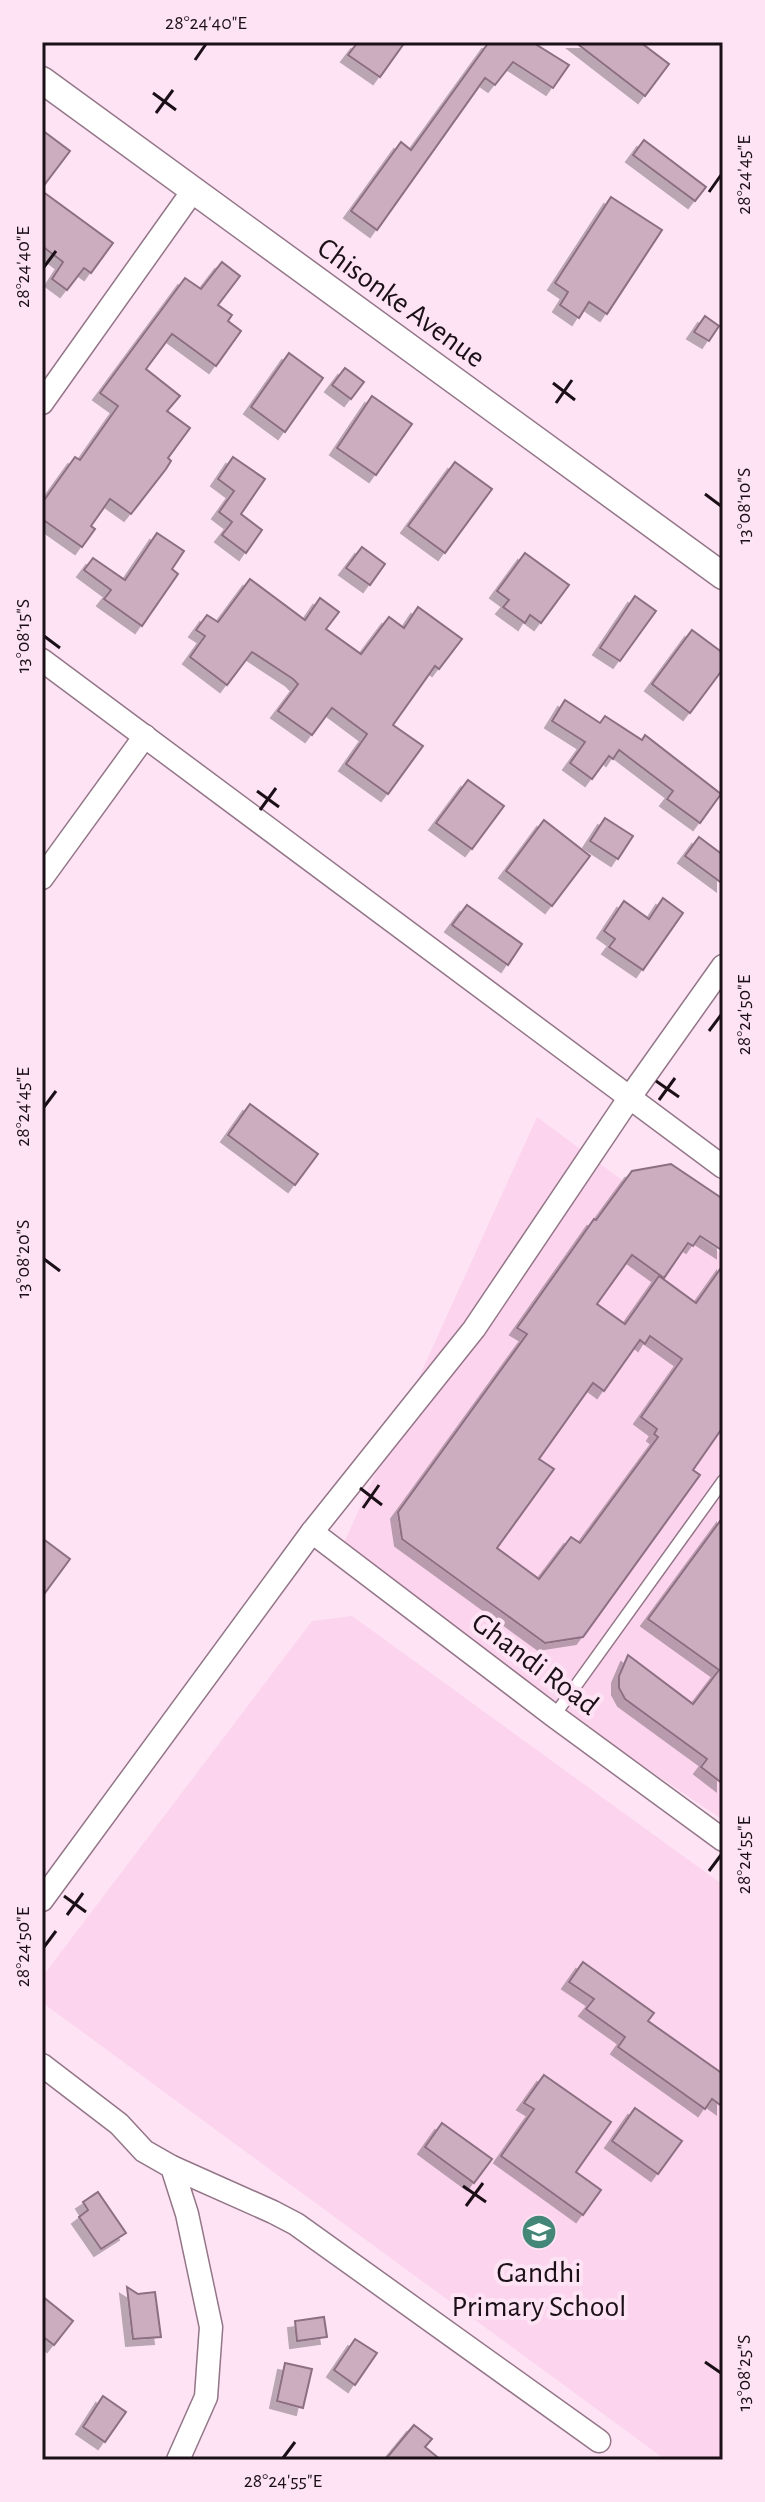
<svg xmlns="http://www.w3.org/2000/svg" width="765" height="2502" font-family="'Alegreya Sans',sans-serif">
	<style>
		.built { fill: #fcd4ed }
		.building { fill: #ccadc0; stroke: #8c6f81; stroke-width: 2; fill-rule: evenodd; filter: url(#shadow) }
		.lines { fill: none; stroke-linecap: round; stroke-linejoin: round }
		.service-casing { stroke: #937688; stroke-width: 14 }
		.minor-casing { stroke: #937688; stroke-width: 25 }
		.tertiary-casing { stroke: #937688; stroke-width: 29 }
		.service { stroke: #fff; stroke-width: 11 }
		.minor { stroke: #fff; stroke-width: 22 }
		.tertiary { stroke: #fff; stroke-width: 26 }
		.ticks { fill: none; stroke: #1b1017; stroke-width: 3 }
		.labels { text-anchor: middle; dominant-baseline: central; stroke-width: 8; stroke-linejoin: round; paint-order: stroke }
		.street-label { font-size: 30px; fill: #1b1017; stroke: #fde3f3 }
		.poi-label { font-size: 30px; fill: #1b1017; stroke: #fde3f3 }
		.neatline { fill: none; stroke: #1b1017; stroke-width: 3 }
		.ticks-label { font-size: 20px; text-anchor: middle; fill: #1b1017 }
	</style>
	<defs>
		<filter id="shadow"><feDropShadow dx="-7" dy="7" stdDeviation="0" flood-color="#0004"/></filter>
	</defs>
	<rect width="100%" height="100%" fill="#fde3f3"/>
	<!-- built -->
	<g class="built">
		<path d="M537,1117L723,1255V1820L337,1558Z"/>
		<path d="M352,1616L723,1885V2460H666L43,2003L46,1972L312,1621Z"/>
	</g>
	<!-- building -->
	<g class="building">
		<path d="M358,42H405L380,77L348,55Z"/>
		<path d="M489,42H532L569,65L553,88L513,62L495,85L485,78L377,230L351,211L401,142L411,150Z"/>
		<path d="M575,42H640L669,64L645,96Z"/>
		<path d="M42,130L70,151L42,188Z"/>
		<path d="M644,140L706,187L695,201L633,155Z"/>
		<path d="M42,191L113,243L91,273L84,268L67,290L52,279L63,262L42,246Z"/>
		<path d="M611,197L662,230L607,314L589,302L579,318L560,305L568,292L555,283Z"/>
		<path d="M222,262L240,276L218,305L232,315L228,321L241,331L216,366L172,334L146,369L180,396L167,411L190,428L168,458L171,461L166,469L131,514L110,499L91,526L95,529L82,547L42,519V503L75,457L80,460L118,406L100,393L185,278L201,289Z"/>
		<path d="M705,316L719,326L709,341L694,332Z"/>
		<path d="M289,353L323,378L285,432L251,407Z"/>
		<path d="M345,368L364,382L351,399L332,385Z"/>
		<path d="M372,396L412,424L376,475L337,448Z"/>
		<path d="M233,457L265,479L241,514L262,530L246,553L222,535L232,522L219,512L234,491L218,479Z"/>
		<path d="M455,462L492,489L445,553L408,526Z"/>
		<path d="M157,533L184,551L172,569L178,574L142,626L104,599L111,590L84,570L93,558L125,580Z"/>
		<path d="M362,547L385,564L370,585L346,568Z"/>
		<path d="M525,553L569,585L541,623L530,615L525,623L503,607L509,600L497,591Z"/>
		<path d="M250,579L305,620L320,598L339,612L326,629L361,654L389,617L404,628L418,607L462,639L439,669L435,666L393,725L423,746L388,794L346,764L367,734L332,708L312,735L278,711L298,684L293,679L252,652L227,685L190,657L205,636L196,630L207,615L218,622Z"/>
		<path d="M635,596L656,611L620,661L600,648Z"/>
		<path d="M692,630L723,653V669L690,713L652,684Z"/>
		<path d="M565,700L600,723L605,716L642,740L645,735L721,794L700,823L667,799L673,791L619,750L613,759L609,756L592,779L570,763L585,742L552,721Z"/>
		<path d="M468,780L504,806L472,849L436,823Z"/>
		<path d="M605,818L633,836L618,859L590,841Z"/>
		<path d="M544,820L590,856L552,906L506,871Z"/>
		<path d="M699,837L723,855V884L685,856Z"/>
		<path d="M663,898L683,913L643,970L609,947L615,939L604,931L624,901L649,919Z"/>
		<path d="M467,905L522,944L508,965L452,925Z"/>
		<path d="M250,1104L318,1154L295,1185L228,1135Z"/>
		<path d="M671,1164L723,1199V1251L700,1236L693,1246L688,1243L664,1278L632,1255L597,1304L625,1324L659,1276L696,1303L723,1265V1427L693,1470L700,1475L583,1637L545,1643L402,1539L398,1512L527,1334L517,1328L594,1219L596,1220L632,1171ZM650,1336L682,1359L641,1417L657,1429L654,1434L658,1437L580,1543L571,1537L539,1579L497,1548L554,1469L539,1459L593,1383L604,1391L640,1340L645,1344Z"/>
		<path d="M723,1517V1784L701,1767L707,1759L625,1699L619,1688V1676L628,1655L693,1704L719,1670L648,1619Z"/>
		<path d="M42,1538L70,1559L42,1597Z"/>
		<path d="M583,1962L654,2013L648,2021L723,2074V2107L712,2099L705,2109L618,2047L625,2037L586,2009L594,1999L569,1982Z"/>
		<path d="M544,2075L611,2122L576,2172L601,2190L583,2215L501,2156L534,2109L524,2103Z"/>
		<path d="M635,2108L682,2141L658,2174L612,2141Z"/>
		<path d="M442,2123L492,2159L474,2183L425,2147Z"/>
		<path d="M98,2192L126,2233L101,2249L79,2217L88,2210L83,2202Z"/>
		<path d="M127,2287L138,2294L155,2292L161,2337L133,2339Z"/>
		<path d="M42,2296L73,2321L54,2345L42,2336Z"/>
		<path d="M324,2317L327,2337L297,2341L295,2321Z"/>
		<path d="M355,2339L377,2353L355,2385L334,2370Z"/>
		<path d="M285,2363L312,2369L303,2408L277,2401Z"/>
		<path d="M103,2396L126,2412L105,2442L83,2427Z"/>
		<path d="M414,2425L432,2439L425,2447L441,2460H385Z"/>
	</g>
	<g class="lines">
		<defs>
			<path id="service" d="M554,1716L723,1481"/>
			<g id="minor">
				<path d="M42,403L192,192"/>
				<path d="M42,660L723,1167"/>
				<path d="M42,878L145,736"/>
				<path d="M312,1532L554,1716L723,1840"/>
				<path d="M42,1900L312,1532L474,1329L630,1097L723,966"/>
				<path d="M42,2065L119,2124L144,2151L172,2167L187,2214L211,2327L206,2397L178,2460"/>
				<path d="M172,2167L273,2212L296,2224L599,2441"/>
			</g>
			<path id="tertiary" d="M42,80L723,576"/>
		</defs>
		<!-- service casing -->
		<use href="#service" class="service-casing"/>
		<!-- minor casing -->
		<use href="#minor" class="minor-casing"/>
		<!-- tertiary casing -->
		<use href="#tertiary" class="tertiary-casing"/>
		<!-- service -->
		<use href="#service" class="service"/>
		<!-- minor -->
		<use href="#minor" class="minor"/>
		<!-- tertiary -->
		<use href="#tertiary" class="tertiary"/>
	</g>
	<!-- ticks -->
	<path class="ticks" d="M195,60L206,44M153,93L176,110M156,113L173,90M709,192L721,175M44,267L56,251M553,383L575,400M556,403L572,380M705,494L721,506M44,636L60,648M257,791L279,807M260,810L276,788M709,1031L721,1015M656,1081L679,1097M659,1100L675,1078M44,1107L56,1091M44,1259L60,1271M360,1488L382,1505M363,1508L379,1485M709,1871L721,1855M64,1896L86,1912M67,1915L83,1893M44,1947L56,1931M463,2186L486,2202M466,2206L483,2183M705,2362L721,2373M283,2458L295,2442"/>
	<!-- icons -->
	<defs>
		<symbol id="school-disc" viewBox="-11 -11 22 22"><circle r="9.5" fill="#448678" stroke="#fde3f3"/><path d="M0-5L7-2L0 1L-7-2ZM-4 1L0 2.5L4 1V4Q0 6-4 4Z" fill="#fff"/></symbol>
	</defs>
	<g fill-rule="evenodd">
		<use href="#school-disc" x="519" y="2212" width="40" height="40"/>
	</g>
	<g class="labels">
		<!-- street labels -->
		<g class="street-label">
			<text transform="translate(401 303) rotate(36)">Chisonke Avenue</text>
			<text transform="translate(535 1664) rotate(37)">Ghandi Road</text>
		</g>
		<!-- poi labels -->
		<g class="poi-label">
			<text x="539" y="2273">Gandhi<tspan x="539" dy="34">Primary School</tspan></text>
		</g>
	</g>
	<!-- border -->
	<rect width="765" height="2502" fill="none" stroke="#fde3f3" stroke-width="88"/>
	<rect x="44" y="44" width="677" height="2414" class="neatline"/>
	<g class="ticks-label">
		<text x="206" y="29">28°24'40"E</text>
		<text transform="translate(743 175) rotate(-90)" y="7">28°24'45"E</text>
		<text transform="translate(22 267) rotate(-90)" y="7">28°24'40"E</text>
		<text transform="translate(743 506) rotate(-90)" y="7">13°08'10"S</text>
		<text transform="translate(22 636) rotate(-90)" y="7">13°08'15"S</text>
		<text transform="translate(743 1015) rotate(-90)" y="7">28°24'50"E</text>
		<text transform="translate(22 1107) rotate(-90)" y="7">28°24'45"E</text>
		<text transform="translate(22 1259) rotate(-90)" y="7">13°08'20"S</text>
		<text transform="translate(743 1855) rotate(-90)" y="7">28°24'55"E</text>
		<text transform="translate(22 1947) rotate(-90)" y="7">28°24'50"E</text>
		<text transform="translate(743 2373) rotate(-90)" y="7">13°08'25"S</text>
		<text x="283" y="2487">28°24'55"E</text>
	</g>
</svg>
